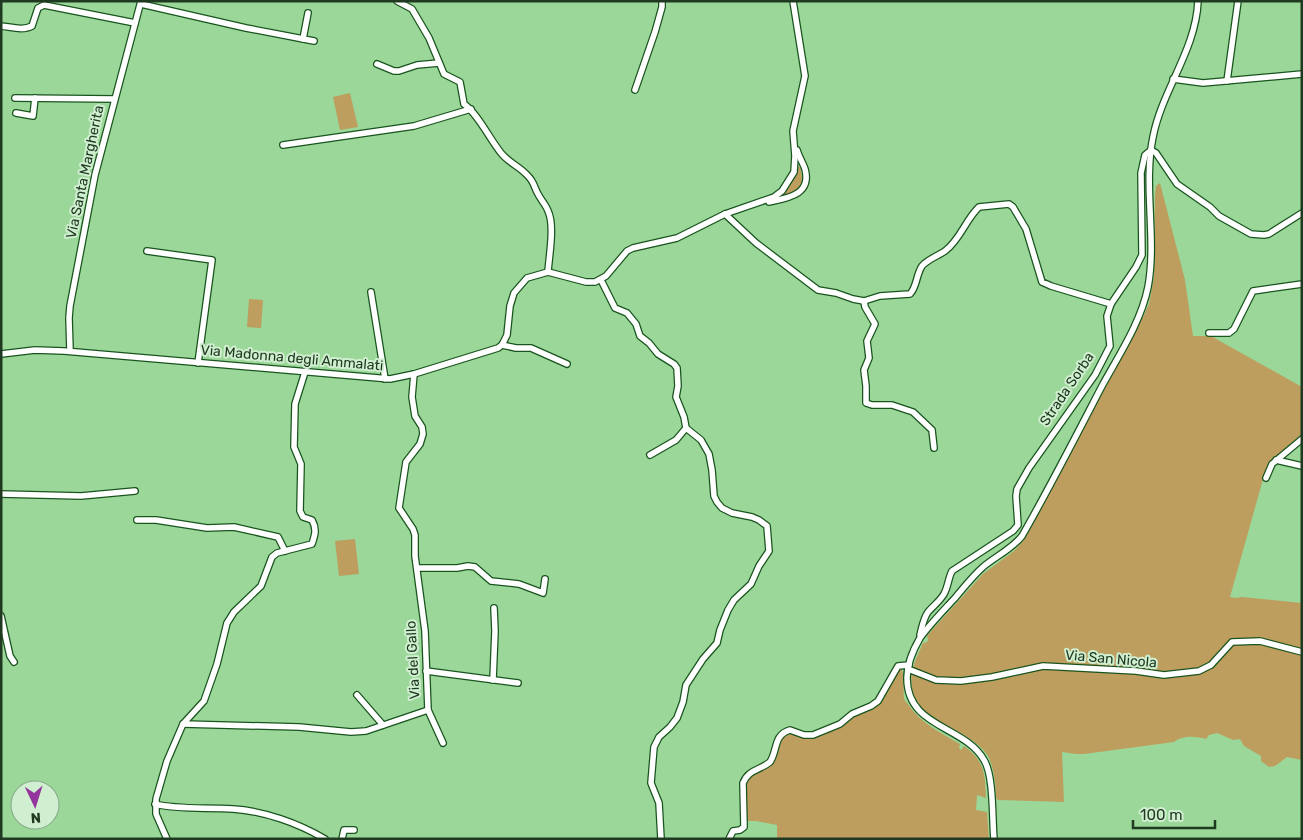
<svg xmlns="http://www.w3.org/2000/svg" width="1303" height="840" font-family="Rubik,sans-serif">
	<style>
		.green { fill: #bd9e5e }
		.lines { fill: none; stroke-linecap: round; stroke-linejoin: round }
		.minor-casing { stroke: #19541e; stroke-width: 8 }
		.minor { stroke: #fff; stroke-width: 5.5 }
		.labels { text-anchor: middle; dominant-baseline: central; stroke-width: 4; stroke-linejoin: round; paint-order: stroke }
		.street-label { font-size: 14px; fill: #203921; stroke: #d0efd0 }
	</style>
	<rect width="100%" height="100%" fill="#9ad799"/>
	<!-- green -->
	<g class="green">
		<path d="M350,93L358,127L340,130L333,97Z"/>
		<path d="M798,167H800C805,186 801,191 782,196L794,179Z"/>
		<path d="M1160,183L1185,280L1193,336H1211L1302,387V435L1270,463L1265,472L1230,597L1235,598L1242,597L1302,603V649L1262,639H1235L1230,641L1222,648L1209,664L1197,670L1164,674L1042,665L993,675L961,679L938,678L913,669L915,661L923,643L927,642L928,640L927,636L933,629L983,574L1014,551L1023,541L1143,317L1149,304L1154,277L1155,196L1156,186Z"/>
		<path d="M249,299L263,300L261,328L247,327Z"/>
		<path d="M355,539L359,574L339,576L335,541Z"/>
		<path d="M1252,642L1302,655V760L1287,757L1275,766L1269,767L1261,761V756L1244,746L1240,739L1233,740L1217,733L1209,735L1206,739C1196,736 1182,735 1174,742L1084,754H1076L1062,752L1064,802L998,800L996,798C996,785 994,768 988,756C971,728 917,723 912,688C911,683 912,678 911,673L937,681L993,678L1052,668L1131,673L1203,672L1236,643Z"/>
		<path d="M901,668C905,675 903,691 904,698C904,700 907,703 908,704C920,723 941,733 960,744L959,748L961,750L964,746C985,761 985,774 986,798L977,795L976,810L987,812L989,839H777V825L756,821H745V784L750,773C780,769 772,757 782,736L789,734H794L807,738L814,737L851,717L871,709L879,703L899,669Z"/>
	</g>
	<g class="lines">
		<defs>
			<g id="minor">
				<path d="M397,1L412,9L429,38L444,74L460,82L464,104C478,114 489,138 501,153C509,163 519,166 527,175C534,181 534,187 538,194C541,200 546,205 548,211C555,225 549,256 548,272"/>
				<path d="M141,4L246,28L314,41"/>
				<path d="M1,26C11,27 23,31 32,26L38,8L44,5L135,23"/>
				<path d="M303,39L308,13"/>
				<path d="M377,64L394,71H399L417,65L439,63"/>
				<path d="M1173,79L1203,83L1302,74"/>
				<path d="M1227,81L1238,1"/>
				<path d="M635,90L655,32L662,7V1"/>
				<path d="M15,98L114,99"/>
				<path d="M16,113L33,116L35,98"/>
				<path d="M283,145L414,126L471,109"/>
				<path d="M1151,150L1156,153L1177,184L1210,207L1219,216L1251,234L1264,235L1269,234L1302,213"/>
				<path d="M769,202C787,198 812,195 805,169C803,163 799,157 797,150"/>
				<path d="M725,214L756,243L818,290L836,293L853,299L864,301L880,296L910,294C917,287 916,275 922,266C928,259 938,256 945,251C960,240 966,219 979,207L1009,204L1013,207L1026,229L1042,282L1051,286L1111,304"/>
				<path d="M147,251L212,260L198,363"/>
				<path d="M601,280L615,308L627,313L636,324L640,336L649,343L658,354L674,364L677,368L678,386L676,397L684,417L686,428L701,440L709,454L712,470L714,496L717,502L722,508L732,513L752,517L759,520L767,526L769,551L759,566L751,584L734,600L728,610L720,630L717,643L703,659L686,685L683,702L677,718L670,727L659,737L654,747L651,783L659,803L661,839"/>
				<path d="M371,292L385,379"/>
				<path d="M864,301L865,307L875,324L867,341L869,358L864,370L866,386V403L872,405H892L913,412L932,430L934,448"/>
				<path d="M1209,333H1229L1234,329L1253,291L1302,284"/>
				<path d="M502,345L516,348H531L567,364"/>
				<path d="M70,351L69,318L70,306L95,175L141,1"/>
				<path d="M1,354L35,350L64,351L390,379L414,374L498,348L502,345L507,335L510,306L514,293L527,278L548,272L586,282H595L606,276L627,251L633,248L677,238L725,214L774,197L782,191L794,172L795,156L793,131L805,76L793,1"/>
				<path d="M650,455L676,440L686,428"/>
				<path d="M1276,460L1302,466"/>
				<path d="M1266,478L1272,464L1302,439"/>
				<path d="M1,494L81,496L135,491"/>
				<path d="M137,520H156L207,528L234,527L278,537L285,551"/>
				<path d="M418,568H457L468,566L475,567L491,581L519,584L543,593L545,579"/>
				<path d="M1,616L10,656L14,662"/>
				<path d="M920,635C922,628 923,619 928,612C933,606 940,601 944,594C948,587 948,579 952,571L1013,531L1018,525L1016,496L1017,489L1029,468L1095,375L1110,346L1107,316L1111,304L1136,267L1142,255L1141,173L1145,155L1151,150"/>
				<path d="M908,669L936,680L961,681L992,677L1043,666L1136,671L1164,675L1199,671L1211,665L1232,642L1260,641L1302,652"/>
				<path d="M426,671L518,683"/>
				<path d="M493,680L495,631L494,608"/>
				<path d="M357,695L383,725"/>
				<path d="M428,710L443,743"/>
				<path d="M183,724L299,727L351,732L366,731L428,710L425,631L415,556V535L413,529L399,508L406,462L420,444L423,434L422,427L415,416L412,397L414,374"/>
				<path d="M155,804C178,810 208,807 233,809C264,811 298,823 325,839"/>
				<path d="M167,839L156,814V799L167,761L183,724L204,701L217,664L227,623L234,612L261,586L272,557L277,553L312,544C315,535 317,529 312,520L303,517L300,511L301,464L294,447L295,404L305,372"/>
				<path d="M342,839L344,830H354"/>
				<path d="M729,839L733,831L740,830L744,827L743,783C749,769 759,771 770,762C778,750 773,735 790,730L804,735H813L840,724L852,714L871,706L878,701L898,666L909,665"/>
				<path d="M994,839C992,818 994,776 984,760C964,725 907,728 907,678C907,664 913,650 920,638C930,624 943,611 955,598C964,587 973,576 983,567C996,556 1012,549 1022,536C1050,487 1076,436 1102,386C1119,355 1141,322 1148,287C1157,239 1143,185 1153,137C1162,90 1196,50 1198,1"/>
			</g>
		</defs>
		<!-- minor casing -->
		<use href="#minor" class="minor-casing"/>
		<!-- minor -->
		<use href="#minor" class="minor"/>
	</g>
	<g class="labels">
		<!-- street labels -->
		<g class="street-label">
			<text transform="translate(85 172) rotate(-78)">Via Santa Margherita</text>
			<text transform="translate(292 358) rotate(5)">Via Madonna degli Ammalati</text>
			<text transform="translate(1067 389) rotate(-56)">Strada Sorba</text>
			<text transform="translate(1111 659) rotate(5)">Via San Nicola</text>
			<text transform="translate(413 660) rotate(-93)">Via del Gallo</text>
		</g>
	</g>
	<!-- border -->
	<rect width="1303" height="840" fill="none" stroke="#203921" stroke-width="5"/>
	<!-- north arrow -->
	<g transform="translate(35 805) rotate(176)"><circle r="24" fill="#d0efd0" stroke="#8aa68a"/>
	<path d="M0-4L9 19L0 12L-9 19Z" fill="#94349d"/>
	<text y="-8" font-size="14" font-weight="bold" text-anchor="middle" fill="#203921">N</text>
	</g>
	<!-- scale -->
	<path d="M1133 820v8h82v-8" fill="none" stroke="#203921" stroke-width="2.5"/>
	<text x="1140" y="820" font-size="15" fill="#203921" stroke="#d0efd0" stroke-width="4" paint-order="stroke">100 m</text>
</svg>
